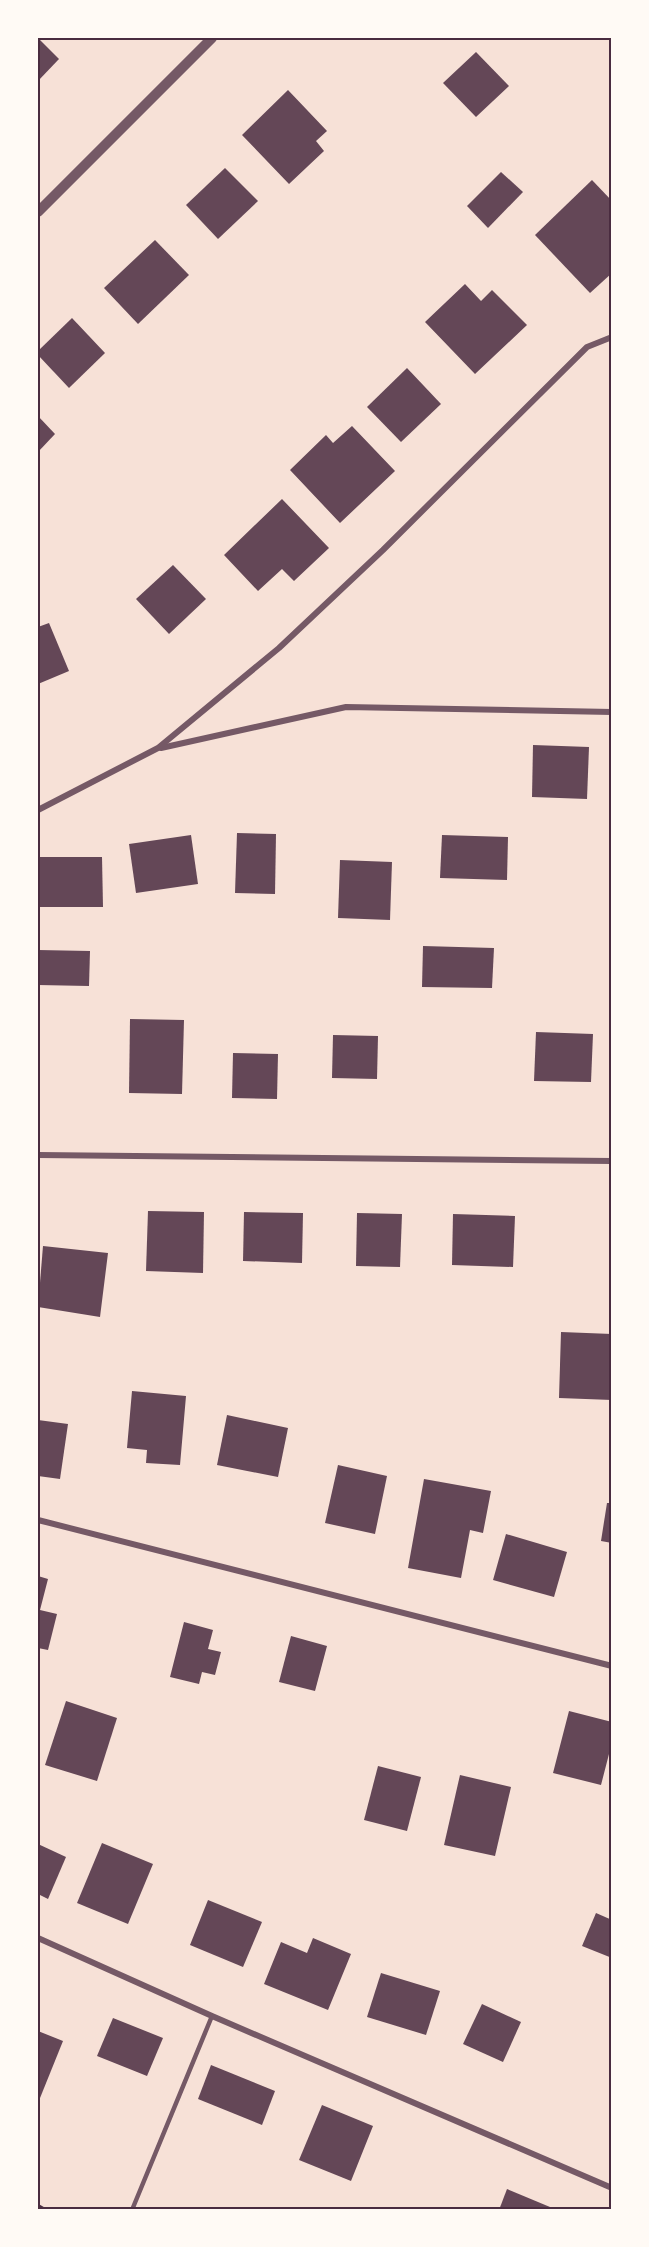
<svg xmlns="http://www.w3.org/2000/svg" width="649" height="2247" font-family="Ubuntu,sans-serif">
	<style>
		.building { fill: #644757 }
		.lines { fill: none; stroke-linecap: round; stroke-linejoin: round }
		.path { stroke: #4a2c40; stroke-width: 4 }
		.service { stroke: #755966; stroke-width: 4.5 }
		.minor { stroke: #755966; stroke-width: 6 }
		.tertiary { stroke: #755966; stroke-width: 10 }
		.neatline { fill: none; stroke: #4a2c40; stroke-width: 2 }
	</style>
	<rect width="100%" height="100%" fill="#f7e1d7"/>
	<!-- building -->
	<g class="building">
		<path d="M38,38L59,59L38,81Z"/>
		<path d="M476,52L509,86L476,117L443,83Z"/>
		<path d="M288,90L327,131L316,141L324,151L289,184L242,135Z"/>
		<path d="M225,168L258,201L218,239L186,205Z"/>
		<path d="M501,172L523,192L488,228L467,206Z"/>
		<path d="M592,180L612,201V273L590,293L535,235Z"/>
		<path d="M155,240L189,275L138,324L104,288Z"/>
		<path d="M465,284L481,301L492,290L527,325L475,374L425,322Z"/>
		<path d="M72,318L105,353L69,388L38,355V351Z"/>
		<path d="M407,368L441,404L401,442L367,407Z"/>
		<path d="M38,416L55,434L38,452Z"/>
		<path d="M352,426L395,471L340,523L290,470L326,435L333,443Z"/>
		<path d="M282,499L329,548L294,581L282,569L258,591L224,555Z"/>
		<path d="M173,565L206,599L169,634L136,599Z"/>
		<path d="M49,623L69,671L38,684V627Z"/>
		<path d="M533,745L589,747L587,799L532,797Z"/>
		<path d="M237,833L276,834L275,894L235,893Z"/>
		<path d="M191,835L198,884L136,893L129,844Z"/>
		<path d="M442,835L508,837L507,880L440,878Z"/>
		<path d="M40,857H102L103,907H40Z"/>
		<path d="M340,860L392,862L390,920L338,918Z"/>
		<path d="M423,946L494,948L492,988L422,987Z"/>
		<path d="M38,950L90,951L89,986L38,985Z"/>
		<path d="M130,1019L184,1020L182,1094L129,1093Z"/>
		<path d="M536,1032L593,1034L591,1082L534,1081Z"/>
		<path d="M333,1035L378,1036L377,1079L332,1078Z"/>
		<path d="M233,1053L278,1054L277,1099L232,1098Z"/>
		<path d="M148,1211L204,1212L203,1273L146,1271Z"/>
		<path d="M244,1212L303,1213L302,1263L243,1261Z"/>
		<path d="M357,1213L402,1214L400,1267L356,1266Z"/>
		<path d="M453,1214L515,1216L513,1267L452,1265Z"/>
		<path d="M43,1246L108,1253L100,1317L38,1307Z"/>
		<path d="M561,1332L612,1334V1400L559,1398Z"/>
		<path d="M132,1391L186,1396L180,1465L146,1463L147,1450L127,1448Z"/>
		<path d="M227,1415L288,1428L278,1477L217,1465Z"/>
		<path d="M38,1420L68,1424L60,1479L38,1476Z"/>
		<path d="M338,1465L387,1476L375,1534L325,1523Z"/>
		<path d="M424,1479L491,1491L483,1533L470,1530L461,1578L408,1568Z"/>
		<path d="M607,1503H612V1543L601,1541Z"/>
		<path d="M506,1534L567,1552L554,1597L493,1580Z"/>
		<path d="M38,1576L48,1579L40,1610L57,1614L48,1650L38,1648Z"/>
		<path d="M184,1622L213,1630L208,1649L221,1652L215,1675L202,1672L199,1684L170,1677Z"/>
		<path d="M291,1636L327,1646L315,1691L279,1682Z"/>
		<path d="M66,1701L117,1718L97,1781L45,1765Z"/>
		<path d="M569,1711L612,1722V1755L609,1754L601,1785L553,1773Z"/>
		<path d="M378,1766L421,1777L407,1831L364,1820Z"/>
		<path d="M460,1775L511,1787L495,1856L444,1845Z"/>
		<path d="M102,1843L153,1864L128,1924L77,1903Z"/>
		<path d="M38,1844L66,1857L48,1899L38,1894Z"/>
		<path d="M208,1900L262,1922L243,1967L190,1945Z"/>
		<path d="M596,1913L612,1920V1958L582,1946Z"/>
		<path d="M313,1938L351,1954L328,2010L264,1984L281,1942L307,1953Z"/>
		<path d="M381,1973L440,1991L426,2035L367,2017Z"/>
		<path d="M482,2004L521,2022L503,2062L463,2044Z"/>
		<path d="M113,2018L163,2038L147,2076L97,2056Z"/>
		<path d="M38,2031L63,2041L38,2103Z"/>
		<path d="M211,2065L275,2091L262,2125L198,2099Z"/>
		<path d="M322,2105L373,2126L351,2181L299,2160Z"/>
		<path d="M507,2189L550,2207L549,2210H499Z"/>
	</g>
	<g class="lines">
		<!-- path -->
		<path class="path" d="M38,2206L45,2210"/>
		<!-- service -->
		<path class="service" d="M132,2210L212,2016"/>
		<!-- minor -->
		<g class="minor">
			<path d="M161,748L346,707L612,712"/>
			<path d="M38,810L158,748L279,648L383,550L587,347L612,337"/>
			<path d="M38,1155L612,1161"/>
			<path d="M38,1520L612,1666"/>
			<path d="M38,1938L212,2016L612,2188"/>
		</g>
		<!-- tertiary -->
		<path class="tertiary" d="M38,212L212,38"/>
	</g>
	<!-- border -->
	<rect width="649" height="2247" fill="none" stroke="#fffaf5" stroke-width="78"/>
	<rect x="39" y="39" width="571" height="2169" class="neatline"/>
</svg>
